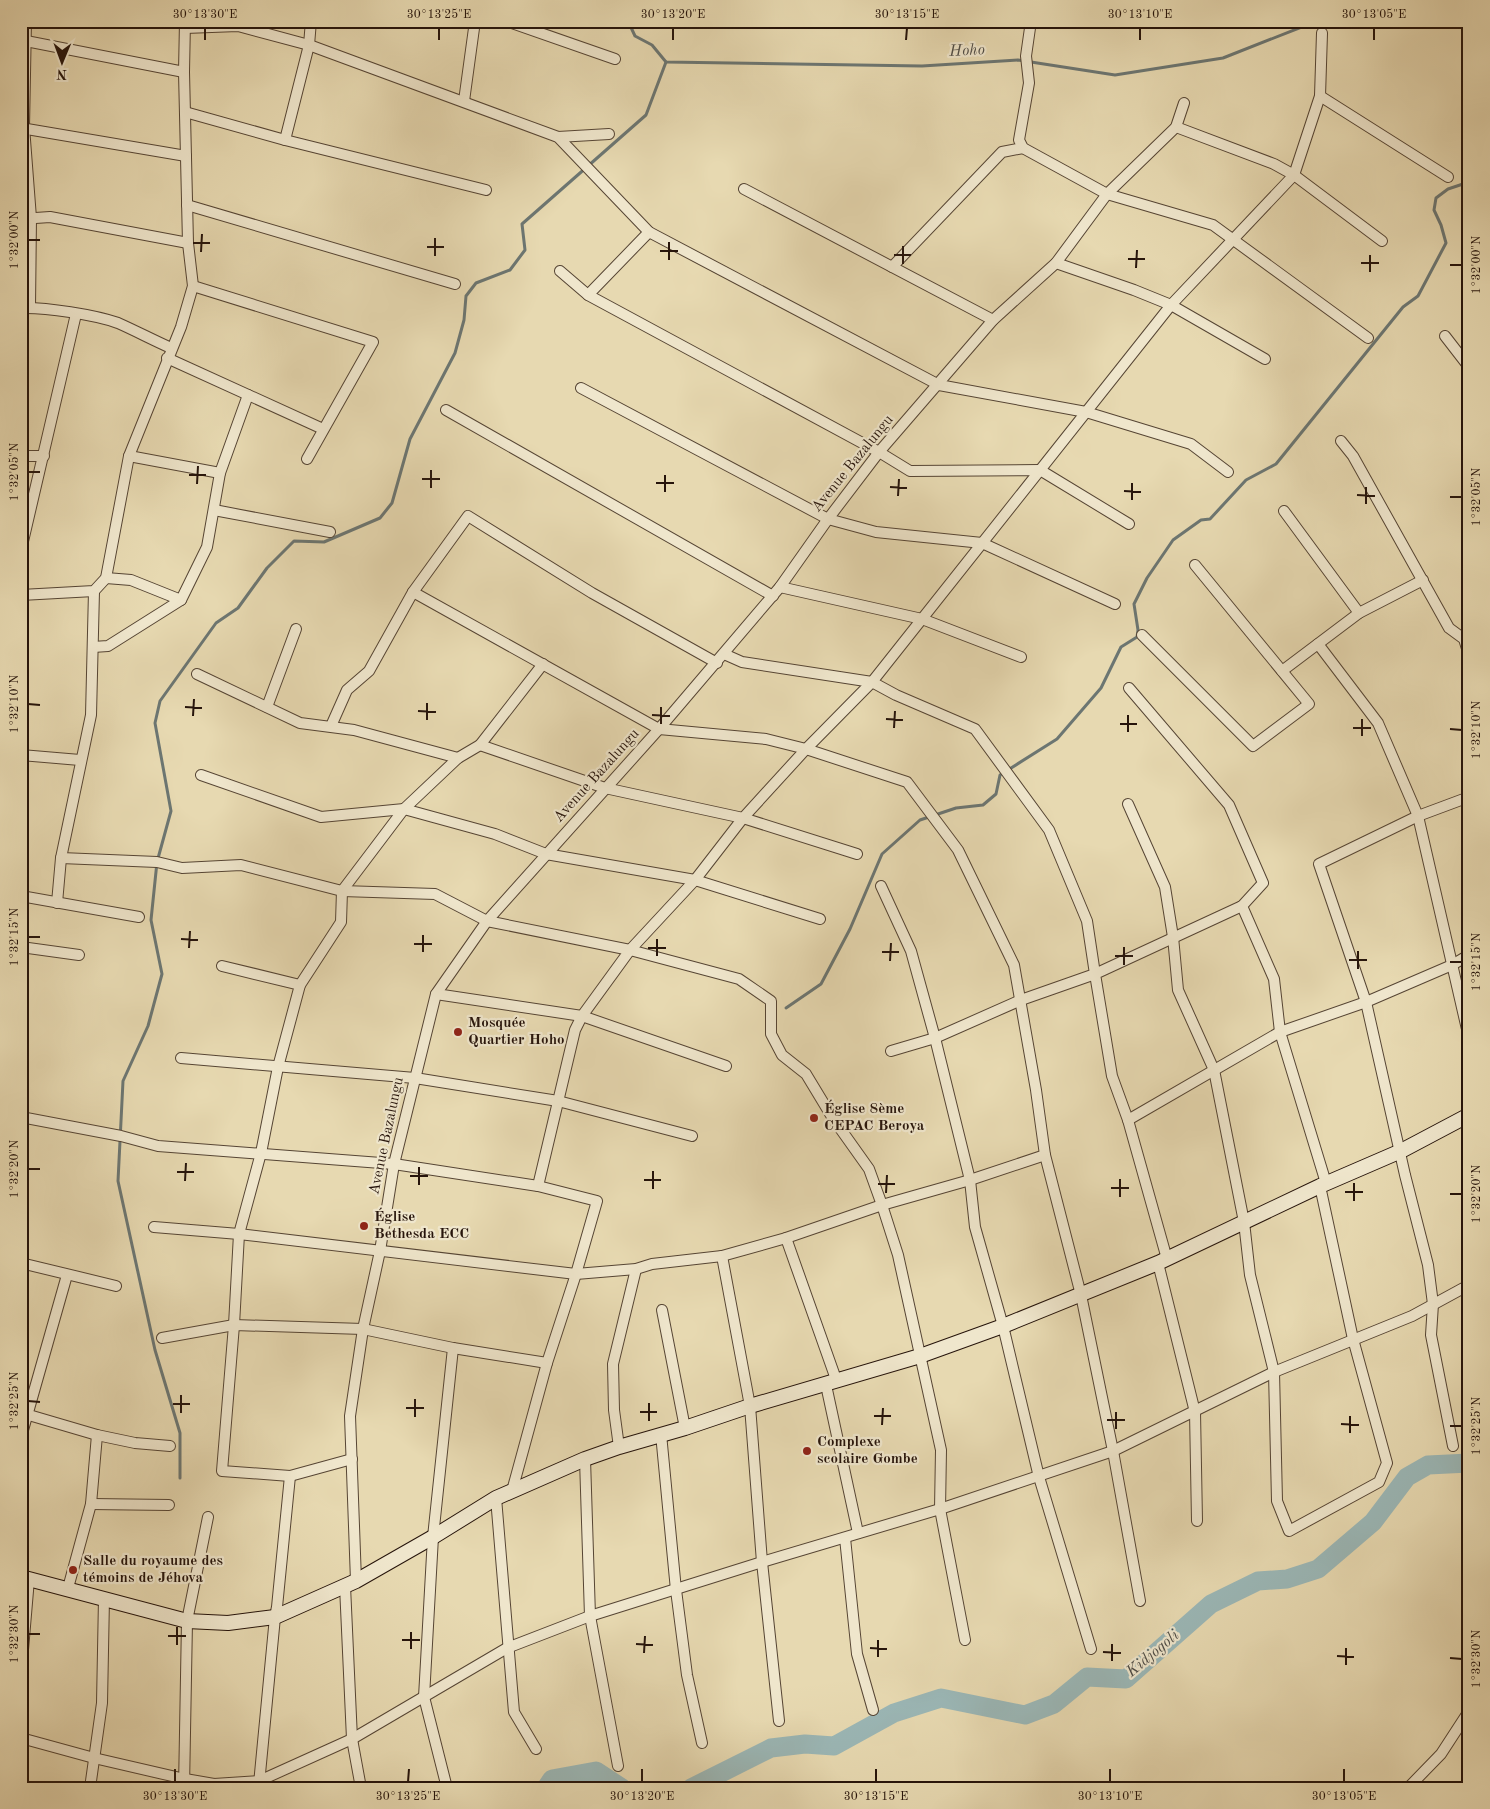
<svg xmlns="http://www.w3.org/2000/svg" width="1490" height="1809" font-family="'Old Standard TT',serif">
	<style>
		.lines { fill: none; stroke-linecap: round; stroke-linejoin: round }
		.stream { stroke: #6c7672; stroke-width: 3 }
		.river { stroke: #9bb7b6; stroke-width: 19 }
		.street-casing { stroke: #564534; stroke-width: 12 }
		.secondary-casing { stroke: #26140b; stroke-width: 16 }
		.street { stroke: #efe6cc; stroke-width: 10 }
		.secondary { stroke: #efe6cc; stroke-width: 14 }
		.ticks { fill: none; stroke: #26140b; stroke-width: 2 }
		.poi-dot { fill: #8f2418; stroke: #efe6cc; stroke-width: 2 }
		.labels { text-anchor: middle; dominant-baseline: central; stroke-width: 4.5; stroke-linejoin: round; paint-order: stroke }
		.street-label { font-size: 15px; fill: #26140b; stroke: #efe6cc }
		.poi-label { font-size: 15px; font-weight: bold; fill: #26140b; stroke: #efe6cc; text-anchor: start }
		.water-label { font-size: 16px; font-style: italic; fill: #4f4d47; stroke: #efe6cc }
		.neatline { fill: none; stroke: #26140b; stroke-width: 2 }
		.ticks-label { font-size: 12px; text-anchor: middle; fill: #26140b }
	</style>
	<rect width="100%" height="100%" fill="#e7d9b1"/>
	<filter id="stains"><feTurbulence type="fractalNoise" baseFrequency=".004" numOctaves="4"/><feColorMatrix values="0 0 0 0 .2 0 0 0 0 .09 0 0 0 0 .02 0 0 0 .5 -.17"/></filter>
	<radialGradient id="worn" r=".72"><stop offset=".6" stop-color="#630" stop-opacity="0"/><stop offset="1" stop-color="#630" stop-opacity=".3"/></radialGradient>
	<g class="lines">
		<!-- stream -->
		<g class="stream">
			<path d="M628,21L635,36L652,45L666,62L922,66L1018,60L1115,75L1223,58L1317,21"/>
			<path d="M935,815L956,808L983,805L996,794L1000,775L1057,739L1101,688L1121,647L1137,637L1138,630L1134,604L1147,578L1173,540L1201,520L1210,519L1246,480L1276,464L1403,307L1418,296L1446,243L1441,225L1434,210L1436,198L1448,189L1469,182"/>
			<path d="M786,1008L821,984L850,929L882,854L920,820L929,817"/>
			<path d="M180,1478V1433L155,1350L118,1181L123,1081L148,1026L162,974L151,920L157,862L171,811L155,723L160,701L216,623L238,608L267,568L294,541L324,542L380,518L392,503L410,439L455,353L464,320L466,296L476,283L510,270L525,250L522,224L646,115L666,62"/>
		</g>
		<!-- river -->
		<g class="river">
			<path d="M546,1788L552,1779L596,1771L622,1788"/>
			<path d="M691,1788L771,1748L805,1744L834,1746L894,1713L941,1698L1025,1715L1054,1704L1087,1677L1126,1679L1211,1604L1258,1581L1287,1579L1318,1569L1373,1522L1407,1477L1428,1465L1469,1463"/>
		</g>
		<defs>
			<g id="street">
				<path d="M26,21L24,127L31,218L30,307"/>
				<path d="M506,21L615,59"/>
				<path d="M1031,21L1026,56L1029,83L1019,140L1023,148L1107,194L1213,225L1368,338"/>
				<path d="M185,28L238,26L309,45L558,137L649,232L939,385L1086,412L1191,444L1228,472"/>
				<path d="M26,41L184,72"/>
				<path d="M1320,96L1448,177"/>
				<path d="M464,101L475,21"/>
				<path d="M185,112L285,140L486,190"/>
				<path d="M1176,127L1274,164L1294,175L1382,241"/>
				<path d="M21,128L186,156"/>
				<path d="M558,137L609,134"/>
				<path d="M285,140L309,45L311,21"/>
				<path d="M744,189L993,320"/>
				<path d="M187,205L455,284"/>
				<path d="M21,219L50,217L188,243"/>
				<path d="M1056,263L1134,290L1171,305L1265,359"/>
				<path d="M892,267L1002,152L1023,148"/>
				<path d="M560,271L588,295L879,452L910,471L1040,470L1129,524"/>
				<path d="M193,286L373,342L307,459"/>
				<path d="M588,295L649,232"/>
				<path d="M21,308C45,307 96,315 118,323C136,331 153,340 171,348"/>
				<path d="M1445,336L1469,367"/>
				<path d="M167,358L323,429"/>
				<path d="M581,388L828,519L876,532L982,543L1115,604"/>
				<path d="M446,410L773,596"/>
				<path d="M1341,441L1353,456L1449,628L1464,639L1469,655"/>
				<path d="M21,456H44"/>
				<path d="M129,456L220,473"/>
				<path d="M214,510L330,532"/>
				<path d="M1284,511L1359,613"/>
				<path d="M21,550L76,314"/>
				<path d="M106,578L131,580L181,600"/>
				<path d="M780,587L922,619L1021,657"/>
				<path d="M413,592L659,729L766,739L806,749L907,782L958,850L1014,965L1036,1090L1045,1155L1081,1295L1113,1451L1140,1601"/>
				<path d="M21,595L94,591L106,578L129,456L181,327L193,286L188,243L184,72L185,21"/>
				<path d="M1142,635L1253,746L1309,704L1195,565"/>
				<path d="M1318,644L1378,723L1418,816L1469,1038"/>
				<path d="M93,647L108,646L181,600L207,547L220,473L248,395"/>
				<path d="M724,654L742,662L872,682L896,695L975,729L1049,830L1087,921L1095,974L1021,1000L935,1038L891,1051"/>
				<path d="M1282,671L1359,613L1423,580"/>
				<path d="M197,674L300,723L354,730L458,758"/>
				<path d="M1129,688L1229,805L1263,883L1242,906L1095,974L1112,1076L1128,1120L1167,1259"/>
				<path d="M267,707L296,629"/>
				<path d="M331,726L347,690L369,671L413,592L468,516L592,593L717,663"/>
				<path d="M480,745L605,788L743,818L857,854"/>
				<path d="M21,755L80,760"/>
				<path d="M201,775L321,817L404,809L495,834L546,854L695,880L820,919"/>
				<path d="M1128,804L1165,887L1173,937L1178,990L1214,1070L1244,1222L1250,1275L1274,1372L1277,1501L1289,1531L1379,1482L1387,1463L1353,1339L1320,1186"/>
				<path d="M61,858L157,862L182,868L241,865L342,891L435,894L487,921L630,950L739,979L771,1001V1034L782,1055L806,1074L832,1117L869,1169L882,1205L898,1255L941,1450L940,1509L965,1640"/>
				<path d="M881,886L911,951L935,1038L970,1180L975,1227L1003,1326L1039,1477L1091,1649"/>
				<path d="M21,896L139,917"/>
				<path d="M57,903L61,858L91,715L94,591"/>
				<path d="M1242,906L1274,979L1280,1032L1326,1183"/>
				<path d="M21,947L79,955"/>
				<path d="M222,966L300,985"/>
				<path d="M436,994L582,1016L726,1066"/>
				<path d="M181,1058L415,1078L558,1101L692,1136"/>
				<path d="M21,1117L121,1136L158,1146L394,1164L538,1186L597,1201L576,1274L547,1363L512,1491"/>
				<path d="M1128,1120L1280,1032L1366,1002L1452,965L1469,955"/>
				<path d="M538,1186L575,1030L582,1016L630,950L695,880L743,818L806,749L872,682L1171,305L1294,175L1320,96L1322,33"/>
				<path d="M154,1227L239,1234L576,1274L636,1269L652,1264L722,1256L786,1238L882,1205L970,1180L1045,1155"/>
				<path d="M786,1238L837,1382"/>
				<path d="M722,1256L750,1406L762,1562L779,1721"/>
				<path d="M21,1263L116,1286"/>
				<path d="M1158,1263L1195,1412L1197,1521"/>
				<path d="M662,1310L685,1428"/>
				<path d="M162,1338L234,1325L363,1329L453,1348L547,1363"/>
				<path d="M826,1385L858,1533"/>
				<path d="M22,1413L97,1435L135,1443L170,1446"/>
				<path d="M661,1434L676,1590L687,1675L702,1743"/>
				<path d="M21,1437L67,1275"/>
				<path d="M1453,1446L1431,1335L1433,1304L1428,1265L1405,1175L1366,1002L1319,864L1418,816L1469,797"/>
				<path d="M619,1447L614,1410L613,1364L636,1269"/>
				<path d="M352,1459L290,1476L222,1471L234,1325L239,1234L261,1153L278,1067L300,985L341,922L342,891L404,809L458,758L480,745L543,664"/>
				<path d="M585,1459L590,1616L618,1766"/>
				<path d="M496,1498L514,1712L536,1749"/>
				<path d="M91,1504L169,1505"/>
				<path d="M845,1538L857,1654L873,1710"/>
				<path d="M356,1581L350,1416L363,1329L380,1251L394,1164L436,994L487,921L659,729L780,587L828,519L879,452L993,320L1056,263L1107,194L1176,127L1184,103"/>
				<path d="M345,1586L352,1739L361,1788"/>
				<path d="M68,1588L91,1504L97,1435"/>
				<path d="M21,1673L29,1579"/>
				<path d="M21,1738L94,1758L185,1779L214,1784L259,1781L352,1739L507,1648L590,1616L762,1562L940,1509L1113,1451L1274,1372L1412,1316L1469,1285"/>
				<path d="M259,1784L275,1617L277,1607L290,1476"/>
				<path d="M90,1788L102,1703L104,1598"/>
				<path d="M184,1788L187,1621L208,1517"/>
				<path d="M447,1788L424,1697L433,1537L453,1348"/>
				<path d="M1408,1788L1441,1754L1469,1711"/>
			</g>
			<path id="secondary" d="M21,1577L187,1621L228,1623L275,1617L356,1581L433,1537L496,1498L585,1459L619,1447L685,1428L750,1406L920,1356L1003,1326L1158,1263L1320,1186L1401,1151L1469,1115"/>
		</defs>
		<!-- street casing -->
		<use href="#street" class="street-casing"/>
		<!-- secondary casing -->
		<use href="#secondary" class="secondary-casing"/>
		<!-- street -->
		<use href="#street" class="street"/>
		<!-- secondary -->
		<use href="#secondary" class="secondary"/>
	</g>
	<!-- ticks -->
	<path class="ticks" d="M205,40V28M439,40V28M673,40V28M906,40L907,28M1140,40V28M1374,40V28M28,240H40M193,243H210M427,247H444M660,251H678M201,252L202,234M894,255H911M435,256V238M1128,259H1145M669,260V242M1361,263H1379M903,264V246M1450,265H1462M1136,268L1137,250M1370,272V255M28,472H40M189,475H206M422,479H440M656,483H674M197,484L198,466M890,487L907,488M431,488V470M1124,491L1141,492M665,492V475M1357,495L1375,496M898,496L899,479M1450,497H1462M1132,500V483M1366,504V487M28,704L40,705M185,707L202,708M418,711L436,712M652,715L670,716M193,716L194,699M886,719L903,720M427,720V703M661,724V707M1120,724H1137M894,728L895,711M1353,728H1371M1450,729L1462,730M1128,732V715M1362,736V719M28,937H40M181,939L198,940M414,944H432M189,948L190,931M648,948H666M423,952V935M882,952H899M657,956V939M1115,956H1133M1349,960H1367M890,961L891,943M1450,962H1462M1124,965V947M1358,969V951M28,1169H40M177,1172H194M410,1176H428M644,1180H661M185,1181L186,1163M878,1184H895M419,1185V1167M1111,1188H1129M653,1189V1171M1345,1192H1363M886,1193L887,1175M1450,1194H1462M1120,1197V1179M1354,1201V1183M28,1401L40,1402M173,1404H190M406,1408H424M640,1412H657M181,1413V1395M874,1416H891M415,1417V1399M1107,1420H1125M649,1421V1403M1341,1424L1359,1425M882,1425L883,1408M1450,1426H1462M1116,1429V1412M1350,1433V1416M28,1634H40M168,1636H186M402,1640H420M636,1644L653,1645M177,1645V1627M870,1648L887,1649M411,1649V1632M1103,1652L1121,1653M644,1653L645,1636M1337,1656L1354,1657M878,1657V1640M1450,1658L1462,1659M1112,1661V1644M1346,1665V1648M175,1782V1769M408,1782L409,1769M642,1782V1769M876,1782V1769M1110,1782V1769M1344,1782V1769"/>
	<!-- markers -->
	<g class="poi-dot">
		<circle cx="458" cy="1032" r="5"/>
		<circle cx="814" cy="1118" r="5"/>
		<circle cx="364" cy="1226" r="5"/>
		<circle cx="807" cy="1451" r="5"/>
		<circle cx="73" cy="1570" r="5"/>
	</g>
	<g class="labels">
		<!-- street labels -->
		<g class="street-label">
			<text transform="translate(853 464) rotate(-51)">Avenue Bazalungu</text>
			<text transform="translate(597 776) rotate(-48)">Avenue Bazalungu</text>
			<text transform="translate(387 1136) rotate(-78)">Avenue Bazalungu</text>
		</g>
		<!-- poi labels -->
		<g class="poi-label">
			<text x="468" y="1023">Mosquée<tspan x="468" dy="17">Quartier Hoho</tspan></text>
			<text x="824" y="1109">Église 8ème<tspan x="824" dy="17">CEPAC Beroya</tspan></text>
			<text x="374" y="1217">Église<tspan x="374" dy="17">Bethesda ECC</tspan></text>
			<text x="817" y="1442">Complexe<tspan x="817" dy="17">scolaire Gombe</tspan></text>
			<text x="83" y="1561">Salle du royaume des<tspan x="83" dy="17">témoins de Jéhova</tspan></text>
		</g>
		<!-- water labels -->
		<g class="water-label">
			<text transform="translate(967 51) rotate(-3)">Hoho</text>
			<text transform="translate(1153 1654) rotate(-40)">Kidjogoli</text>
		</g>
	</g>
	<!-- margin -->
	<rect width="1490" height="1809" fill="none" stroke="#e7d9b1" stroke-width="55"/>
	<!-- north arrow -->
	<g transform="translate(62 62) rotate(181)" stroke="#efe6cc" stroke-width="4" paint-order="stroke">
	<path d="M0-4L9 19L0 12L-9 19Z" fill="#26140b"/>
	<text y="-8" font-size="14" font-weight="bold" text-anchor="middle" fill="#26140b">N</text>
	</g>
	<rect x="28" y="28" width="1434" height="1754" class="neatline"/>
	<g class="ticks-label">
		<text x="205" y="18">30°13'30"E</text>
		<text x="439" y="18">30°13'25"E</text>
		<text x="673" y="18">30°13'20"E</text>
		<text x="907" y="18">30°13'15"E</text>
		<text x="1140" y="18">30°13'10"E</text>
		<text x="1374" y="18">30°13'05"E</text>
		<text transform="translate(14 240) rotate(-90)" y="4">1°32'00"N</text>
		<text transform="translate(1476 265) rotate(-90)" y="4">1°32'00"N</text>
		<text transform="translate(14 472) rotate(-90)" y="4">1°32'05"N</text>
		<text transform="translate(1476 497) rotate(-90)" y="4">1°32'05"N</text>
		<text transform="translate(14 704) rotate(-90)" y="4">1°32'10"N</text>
		<text transform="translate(1476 730) rotate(-90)" y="4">1°32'10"N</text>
		<text transform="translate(14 937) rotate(-90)" y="4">1°32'15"N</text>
		<text transform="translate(1476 962) rotate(-90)" y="4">1°32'15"N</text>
		<text transform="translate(14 1169) rotate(-90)" y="4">1°32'20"N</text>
		<text transform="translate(1476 1194) rotate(-90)" y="4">1°32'20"N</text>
		<text transform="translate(14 1401) rotate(-90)" y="4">1°32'25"N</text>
		<text transform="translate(1476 1426) rotate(-90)" y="4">1°32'25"N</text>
		<text transform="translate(14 1634) rotate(-90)" y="4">1°32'30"N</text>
		<text transform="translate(1476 1659) rotate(-90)" y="4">1°32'30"N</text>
		<text x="175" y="1800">30°13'30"E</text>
		<text x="408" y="1800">30°13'25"E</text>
		<text x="642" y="1800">30°13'20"E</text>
		<text x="876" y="1800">30°13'15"E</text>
		<text x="1110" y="1800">30°13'10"E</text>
		<text x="1344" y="1800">30°13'05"E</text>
	</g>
	<rect width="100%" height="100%" filter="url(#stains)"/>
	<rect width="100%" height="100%" fill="url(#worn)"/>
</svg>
